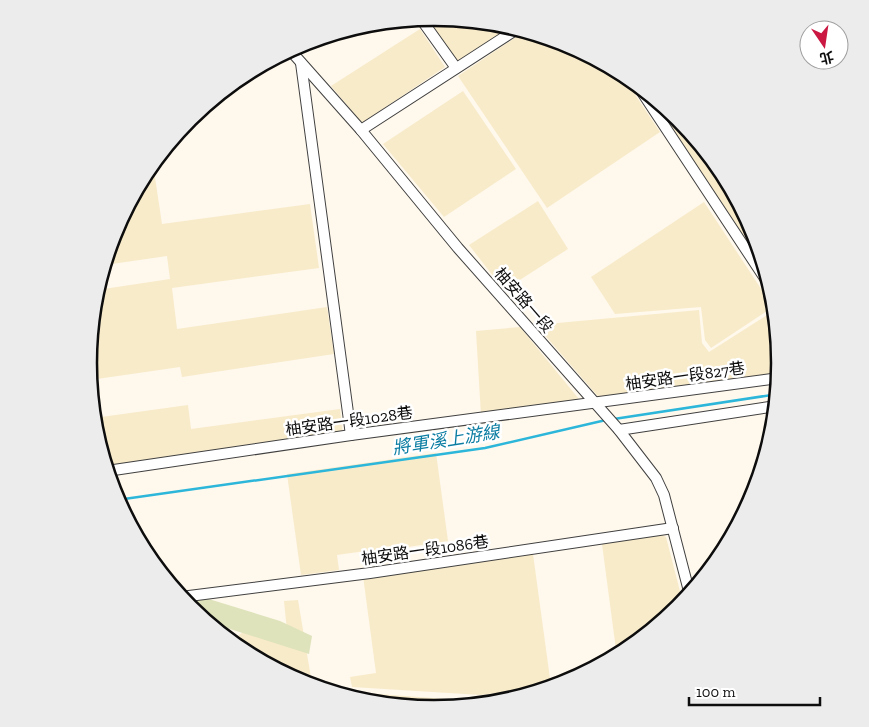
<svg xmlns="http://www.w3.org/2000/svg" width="869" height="727" font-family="'Zilla Slab','Noto Sans TC',serif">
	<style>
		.farmland { fill: #f8ebca }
		.cemetery { fill: #dee3bb }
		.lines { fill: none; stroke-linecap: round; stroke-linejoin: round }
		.stream { stroke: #2cb6da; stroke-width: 2.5 }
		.minor-casing { stroke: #404040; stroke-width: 12 }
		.minor { stroke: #fff; stroke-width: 10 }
		.labels { text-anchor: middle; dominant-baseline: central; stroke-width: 5; stroke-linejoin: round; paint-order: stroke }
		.street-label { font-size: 16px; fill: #0d0d0d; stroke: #fff }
		.water-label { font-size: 18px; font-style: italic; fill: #0b7da2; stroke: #fff }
		.rim { fill: none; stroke: #0d0d0d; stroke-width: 2.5 }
	</style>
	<rect width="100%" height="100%" fill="#fff8ec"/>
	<!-- farmland -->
	<g class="farmland">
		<path d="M425,18H435L502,24L510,27L455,64Z"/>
		<path d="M420,29L445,67L362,123L331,86Z"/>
		<path d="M525,31L567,44L620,72L660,132L547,208L458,76Z"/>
		<path d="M638,85L679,119L722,172L754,231L768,277Z"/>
		<path d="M463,91L516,169L444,217L383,144Z"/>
		<path d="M153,164L162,224L310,204L319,268L172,288L177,329L327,307L334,354L182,377L180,367L90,380L89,363L97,290L170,279L167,256L105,265L115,231L147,171Z"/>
		<path d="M538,201L568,249L504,290L469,245Z"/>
		<path d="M704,202L773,307L711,348L705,340L701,307L615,314L591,277Z"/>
		<path d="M699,310L702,343L709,352L775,310L780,364L779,375L602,401L536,325Z"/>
		<path d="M520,327L583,404L481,415L476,331Z"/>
		<path d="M188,405L191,429L340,409L343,436L106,468L95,431L94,418Z"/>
		<path d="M436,453L448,541L408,547L409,560L367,566L365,551L337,555L339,570L301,575L287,474Z"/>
		<path d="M662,535L666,537L683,603L626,651L617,657L602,544Z"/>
		<path d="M533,554L551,686L481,695L352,687L350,677L376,673L363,576L493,558Z"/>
		<path d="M298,600L311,678L290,677L242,651L228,640L231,641L246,630L288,641L284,601Z"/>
		<path d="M324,690L486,702L513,700L502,703L434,709L367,703Z"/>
	</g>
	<!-- cemetery -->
	<path class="cemetery" d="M199,596L280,621L312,636L309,654L205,621L190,608L183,600Z"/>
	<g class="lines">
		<!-- stream -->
		<g class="stream">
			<path d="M614,419L778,394"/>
			<path d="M117,500L485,448L606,420"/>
		</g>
		<defs>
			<g id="minor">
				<path d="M421,19L456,68"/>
				<path d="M290,50L361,130L458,248L619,430L656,478L664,495L690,595"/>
				<path d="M301,63L351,435"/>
				<path d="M636,83L772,289"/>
				<path d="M361,130L517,29"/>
				<path d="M619,430L776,406"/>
				<path d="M107,471L351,435L779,378"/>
				<path d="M181,597L370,573L673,528"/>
			</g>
		</defs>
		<!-- minor casing -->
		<use href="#minor" class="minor-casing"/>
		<!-- minor -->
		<use href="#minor" class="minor"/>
	</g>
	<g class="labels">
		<!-- street labels -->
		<g class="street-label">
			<text transform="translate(524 300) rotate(49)">柚安路一段</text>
			<text transform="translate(685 376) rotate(-8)">柚安路一段827巷</text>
			<text transform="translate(349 421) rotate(-8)">柚安路一段1028巷</text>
			<text transform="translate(425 550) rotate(-8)">柚安路一段1086巷</text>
		</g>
		<!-- water labels -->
		<g class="water-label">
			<text transform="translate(446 440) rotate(-9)">將軍溪上游線</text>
		</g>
	</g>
	<!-- crop -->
	<path d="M0 0H869V727H0ZM97 363a337 337 0 1 1 674 0a337 337 0 1 1-674 0Z" fill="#ececec" fill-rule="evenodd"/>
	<path class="rim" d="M97 363a337 337 0 1 1 674 0a337 337 0 1 1-674 0Z"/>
	<!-- north arrow -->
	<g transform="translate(824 45) rotate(167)"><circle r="24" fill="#ffffff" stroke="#9e9e9e"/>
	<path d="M0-4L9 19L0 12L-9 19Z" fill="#ca1843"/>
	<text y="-8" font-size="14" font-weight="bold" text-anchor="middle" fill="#0d0d0d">北</text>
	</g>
	<!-- scale -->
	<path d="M689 697v8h131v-8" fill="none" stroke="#0d0d0d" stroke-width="2.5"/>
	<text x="696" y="697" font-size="15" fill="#0d0d0d" stroke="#ffffff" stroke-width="4" paint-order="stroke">100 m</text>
</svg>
